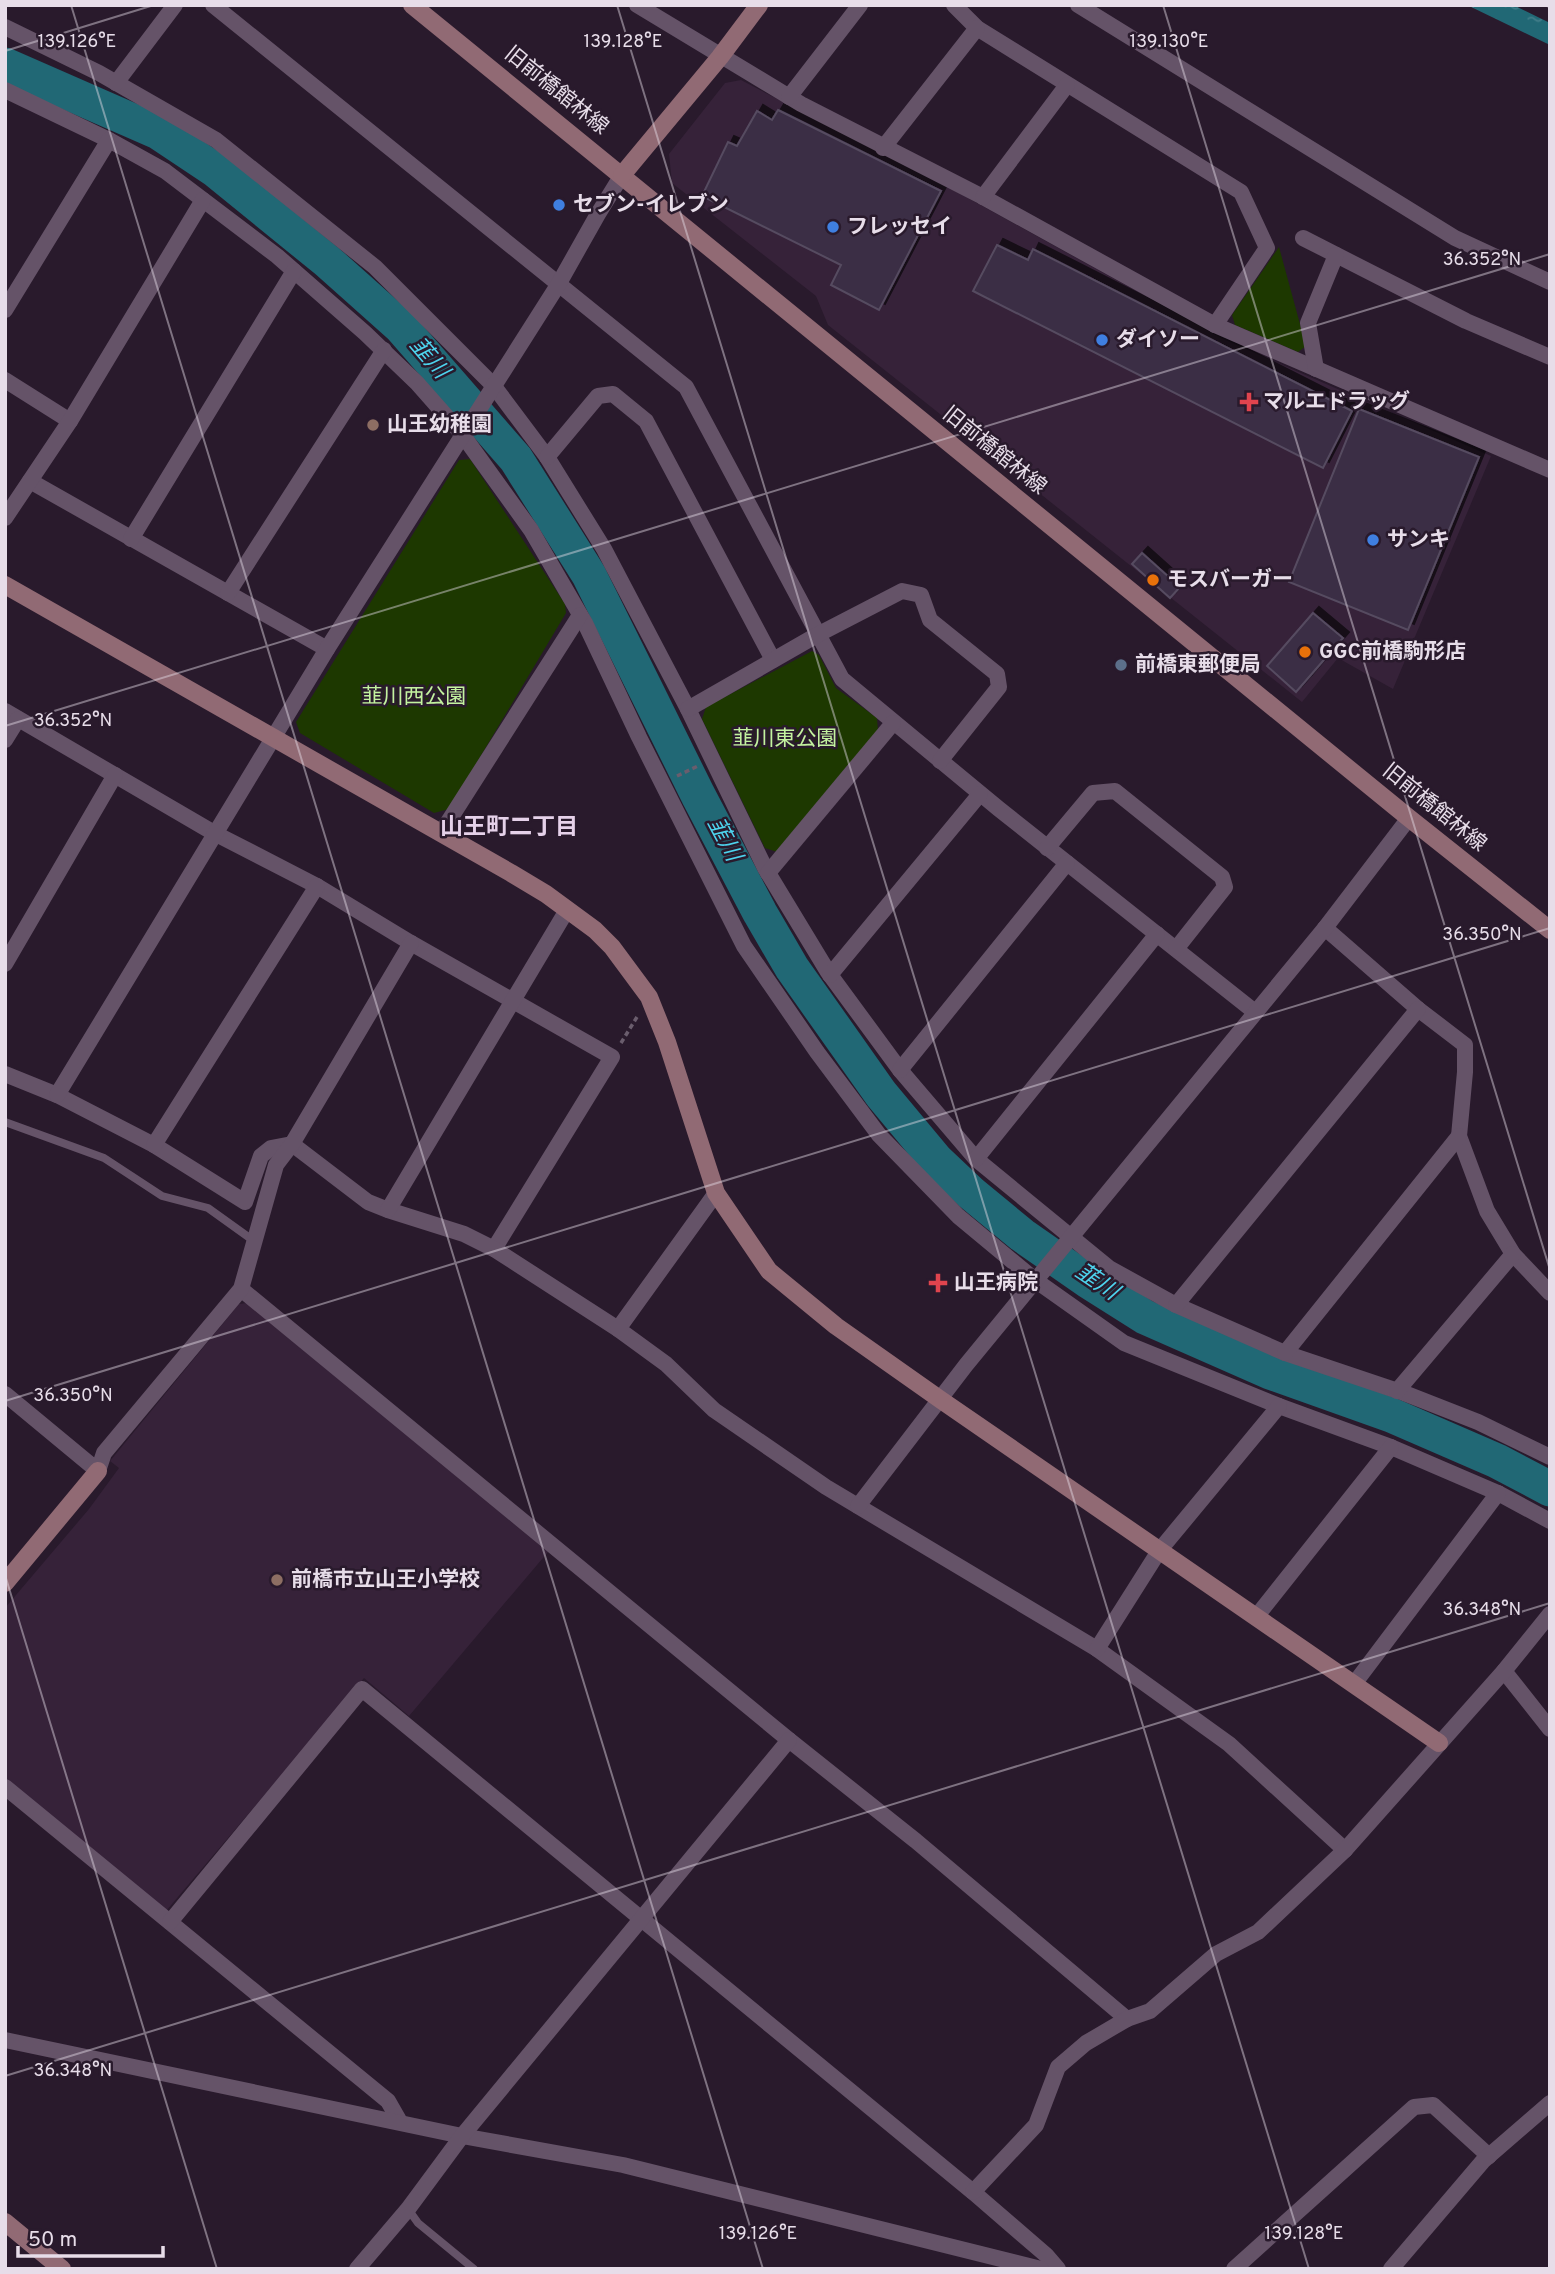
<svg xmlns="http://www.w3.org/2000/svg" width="1555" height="2274" font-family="Overpass,'Noto Sans JP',sans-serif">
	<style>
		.built { fill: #362239 }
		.park { fill: #1d3800 }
		.water { fill: url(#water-ripples) }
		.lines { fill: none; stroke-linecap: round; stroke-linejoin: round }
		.river { stroke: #216875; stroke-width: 35 }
		.building { fill: #3a2f44; stroke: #564b61; stroke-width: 2; filter: url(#shadow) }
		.path { stroke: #6a5d6d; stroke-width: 3.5; stroke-dasharray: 5 3.5; stroke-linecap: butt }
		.lane { stroke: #655368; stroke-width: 8 }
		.street { stroke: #655368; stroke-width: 16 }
		.secondary { stroke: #916a74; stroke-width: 18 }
		.ticks { fill: none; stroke: #e7dde9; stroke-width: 2; stroke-opacity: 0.45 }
		.shop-dot { fill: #3f7fe0; stroke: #291a2c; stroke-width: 2.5 }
		.health-dot { fill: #e0444e; stroke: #291a2c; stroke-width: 2.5 }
		.education-dot { fill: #8d6e63; stroke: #291a2c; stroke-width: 2.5 }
		.food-dot { fill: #e8710a; stroke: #291a2c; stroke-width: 2.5 }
		.service-dot { fill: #5c6f8a; stroke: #291a2c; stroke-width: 2.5 }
		.labels { text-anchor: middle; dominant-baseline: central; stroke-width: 5; stroke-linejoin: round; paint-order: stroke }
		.street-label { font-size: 21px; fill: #e7dde9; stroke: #291a2c }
		.poi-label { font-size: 21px; font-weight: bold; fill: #e7dde9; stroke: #291a2c; text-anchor: start }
		.park-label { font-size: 21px; fill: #c3f29f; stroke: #291a2c }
		.water-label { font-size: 23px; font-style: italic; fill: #4dd3ed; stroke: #291a2c }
		.neighbourhood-label { font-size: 23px; font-weight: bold; fill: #e5d1e9; stroke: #291a2c }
		.ticks-label { font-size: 18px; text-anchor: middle; fill: #e7dde9; stroke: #291a2c; stroke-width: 5; stroke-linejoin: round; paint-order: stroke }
	</style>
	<defs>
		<pattern id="water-ripples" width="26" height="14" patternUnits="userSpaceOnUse" patternTransform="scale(1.75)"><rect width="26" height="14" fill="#216875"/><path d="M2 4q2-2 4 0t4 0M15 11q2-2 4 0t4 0" fill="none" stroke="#417d89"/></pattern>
		<filter id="shadow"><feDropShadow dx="6" dy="-6" stdDeviation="0" flood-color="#0009"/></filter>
	</defs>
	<rect width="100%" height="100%" fill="#291a2c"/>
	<!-- built -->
	<g class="built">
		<path d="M741,80L968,198L1221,338L1491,456L1393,689L1338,658L1302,702L828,325L816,296L672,183L669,154L725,83Z"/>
		<path d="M247,1303L548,1552L409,1716L364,1678L166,1911L5,1778V1608L89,1509L119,1468L110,1461L239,1304Z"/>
	</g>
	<!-- park -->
	<g class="park">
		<path d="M1279,247L1306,346L1298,352L1235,325L1232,315Z"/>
		<path d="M470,459L565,604L566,613L449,809L434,813L300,733L296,722L459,460Z"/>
		<path d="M812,651L819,655L836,688L877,718L878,731L777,852L765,848L702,719L706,707Z"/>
	</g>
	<!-- water -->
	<path class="water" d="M1467,5H1513L1550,23V45Z"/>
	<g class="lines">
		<!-- river -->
		<path class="river" d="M5,65L158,132L215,170L327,261L401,327L516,459L589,575L698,795L760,913L792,968L881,1094L936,1160L971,1193L1022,1235L1088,1281L1145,1317L1270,1372L1391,1415L1497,1461L1550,1489"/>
	</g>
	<!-- building -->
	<g class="building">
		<path d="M778,110L941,191L879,310L831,285L841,265L702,196L728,142L737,146L757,111L772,120Z"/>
		<path d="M997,245L1028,260L1033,249L1352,411L1323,468L973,291Z"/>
		<path d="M1359,409L1479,457L1408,630L1289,582Z"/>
		<path d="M1142,553L1180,587L1170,598L1132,564Z"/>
		<path d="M1313,613L1343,638L1296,692L1267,666Z"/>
	</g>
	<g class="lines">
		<!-- path -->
		<g class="path">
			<path d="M1547,5L1550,7"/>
			<path d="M677,776L698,766"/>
			<path d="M621,1043L637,1017"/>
		</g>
		<!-- lane -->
		<g class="lane">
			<path d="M5,1122L104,1158L162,1196L208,1208L254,1241"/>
			<path d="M408,2209L418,2223L474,2269"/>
		</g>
		<!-- street -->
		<g class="street">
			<path d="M213,5L686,387L842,679L999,809L1255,1012"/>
			<path d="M637,5L801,104L983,197L1215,325L1550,470"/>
			<path d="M954,5L977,28L1241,192L1267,248L1215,325"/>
			<path d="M1078,5L1455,238L1550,282"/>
			<path d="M5,27L99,73L216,140L375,267L493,385L547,457L604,549L688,709L765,868L828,972L900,1070L976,1159L1109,1268L1176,1305L1285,1353L1404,1393L1478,1422L1550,1457"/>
			<path d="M116,83L175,5"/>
			<path d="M5,90L109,140L165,171L277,256L365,333L417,383L462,434L531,530L585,623L639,737L744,946L817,1052L879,1135L958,1216L1035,1280L1124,1343L1279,1406L1391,1447L1498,1493L1550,1521"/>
			<path d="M789,97L860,5"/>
			<path d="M883,148L977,28"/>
			<path d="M983,197L1067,85"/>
			<path d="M1303,238L1466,321L1550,357"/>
			<path d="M5,310L109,140"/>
			<path d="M1316,369L1308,323L1336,255"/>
			<path d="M5,380L70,421"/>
			<path d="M547,457L598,396L613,394L646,421L773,660"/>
			<path d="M30,481L327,649"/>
			<path d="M5,518L70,421L203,200"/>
			<path d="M131,539L294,271"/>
			<path d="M228,593L384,350"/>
			<path d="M688,709L817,635L902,591L921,595L930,620L997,674L999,687L940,761"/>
			<path d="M5,711L214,833L317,886L411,943L612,1057L494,1249"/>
			<path d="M5,740L18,719"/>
			<path d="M441,833L580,615"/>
			<path d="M1047,848L1093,793L1115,791L1222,877L1225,887L1176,949"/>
			<path d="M768,873L893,723"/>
			<path d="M1325,928L1418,1009L1465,1045V1072L1459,1136L1487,1211L1513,1254L1550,1293"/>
			<path d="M5,964L115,775"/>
			<path d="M830,975L980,794"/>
			<path d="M900,1070L1067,863"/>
			<path d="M5,1074L57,1095L154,1145L245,1202L261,1156L271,1148L292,1144L368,1202L388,1210L464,1234L494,1249L618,1329L666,1364L714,1410L826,1487L1097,1649L1229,1744L1345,1850"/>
			<path d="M57,1095L327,649L558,285L598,214L622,175"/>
			<path d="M154,1145L317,886"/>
			<path d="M976,1159L1157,934"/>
			<path d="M388,1210L567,910"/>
			<path d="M241,1289L789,1740L916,1841L1127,2019"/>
			<path d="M1176,1305L1418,1009"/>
			<path d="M618,1329L716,1193"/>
			<path d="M1285,1353L1459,1136"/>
			<path d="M1397,1391L1513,1254"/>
			<path d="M5,1394L98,1471L104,1453L241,1289L276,1165L292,1144L411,943"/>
			<path d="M858,1506L966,1365L1325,928L1409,818"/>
			<path d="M1256,1617L1391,1447"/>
			<path d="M1097,1649L1159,1551L1279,1406"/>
			<path d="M1504,1671L1550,1729"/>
			<path d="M1354,1684L1498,1493"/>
			<path d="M5,1787L388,2101L400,2122"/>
			<path d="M170,1922L362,1689L973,2192L1046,2255L1058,2269"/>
			<path d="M5,2040L462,2136L623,2165L1041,2269"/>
			<path d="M973,2192L1036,2125L1058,2067L1086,2043L1127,2019L1150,2011L1216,1954L1258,1932L1345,1850L1504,1671L1550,1614"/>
			<path d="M357,2269L408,2209L462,2136L789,1740"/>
			<path d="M1234,2269L1414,2107L1433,2105L1489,2156"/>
			<path d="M1391,2269L1483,2161L1550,2103"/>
		</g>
		<!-- secondary -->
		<g class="secondary">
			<path d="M412,5L1409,818L1550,930"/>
			<path d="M622,175L720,57L759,5"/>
			<path d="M5,585L511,873L546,894L595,930L612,947L649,997L667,1042L716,1193L769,1271L836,1326L941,1400L1439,1743"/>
			<path d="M5,1583L98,1471"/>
			<path d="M5,2222L62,2269"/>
		</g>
	</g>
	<!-- ticks -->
	<path class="ticks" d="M71,5L763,2269M617,5L1309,2269M1163,5L1550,1270M5,51L154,5M5,726L1550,254M5,1401L1550,928M5,1575L217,2269M5,2076L1550,1603"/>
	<!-- markers -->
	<g class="shop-dot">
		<circle cx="559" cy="205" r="7"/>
		<circle cx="833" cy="227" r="7"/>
		<circle cx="1102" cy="340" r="7"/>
		<circle cx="1373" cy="540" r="7"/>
	</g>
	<g class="health-dot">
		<path d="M1245.5 391.5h7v7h7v7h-7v7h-7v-7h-7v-7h7z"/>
		<path d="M934.5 1272.5h7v7h7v7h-7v7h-7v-7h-7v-7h7z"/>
	</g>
	<g class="education-dot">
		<circle cx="373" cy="425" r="7"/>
		<circle cx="277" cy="1580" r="7"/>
	</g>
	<g class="food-dot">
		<circle cx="1153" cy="580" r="7"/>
		<circle cx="1305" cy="652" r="7"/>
	</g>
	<circle class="service-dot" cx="1121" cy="665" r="7"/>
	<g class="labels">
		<!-- street labels -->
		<g class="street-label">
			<text transform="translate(556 91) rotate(39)">旧前橋館林線</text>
			<text transform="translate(994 451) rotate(39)">旧前橋館林線</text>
			<text transform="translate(1434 808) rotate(39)">旧前橋館林線</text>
		</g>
		<!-- poi labels -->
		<g class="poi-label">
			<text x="573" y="205">セブン-イレブン</text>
			<text x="847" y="227">フレッセイ</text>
			<text x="1116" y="340">ダイソー</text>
			<text x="1263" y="402">マルエドラッグ</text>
			<text x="387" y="425">山王幼稚園</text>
			<text x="1387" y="540">サンキ</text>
			<text x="1167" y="580">モスバーガー</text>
			<text x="1319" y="652">GGC前橋駒形店</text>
			<text x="1135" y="665">前橋東郵便局</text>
			<text x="954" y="1283">山王病院</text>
			<text x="291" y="1580">前橋市立山王小学校</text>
		</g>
		<!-- park labels -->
		<g class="park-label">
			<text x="414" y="697">韮川西公園</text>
			<text x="785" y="739">韮川東公園</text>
		</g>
		<!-- water labels -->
		<g class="water-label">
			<text transform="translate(428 359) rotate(49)">韮川</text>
			<text transform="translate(723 840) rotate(62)">韮川</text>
			<text transform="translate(1096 1283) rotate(34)">韮川</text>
		</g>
		<!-- neighbourhood labels -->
		<g class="neighbourhood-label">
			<text x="509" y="828">山王町二丁目</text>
		</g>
	</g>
	<g class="ticks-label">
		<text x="77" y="47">139.126°E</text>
		<text x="623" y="47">139.128°E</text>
		<text x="1169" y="47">139.130°E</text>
		<text x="1482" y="265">36.352°N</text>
		<text x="73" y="726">36.352°N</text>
		<text x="1482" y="940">36.350°N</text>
		<text x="73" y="1401">36.350°N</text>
		<text x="1482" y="1615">36.348°N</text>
		<text x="73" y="2076">36.348°N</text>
		<text x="758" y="2239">139.126°E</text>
		<text x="1304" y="2239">139.128°E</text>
	</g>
	<!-- border -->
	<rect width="1555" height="2274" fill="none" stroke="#e7dde9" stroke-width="14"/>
	<!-- scale -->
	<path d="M18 2246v10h145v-10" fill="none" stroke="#e7dde9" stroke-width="3.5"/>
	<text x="28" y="2246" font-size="21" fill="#e7dde9" stroke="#291a2c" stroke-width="5" paint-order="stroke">50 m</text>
</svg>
